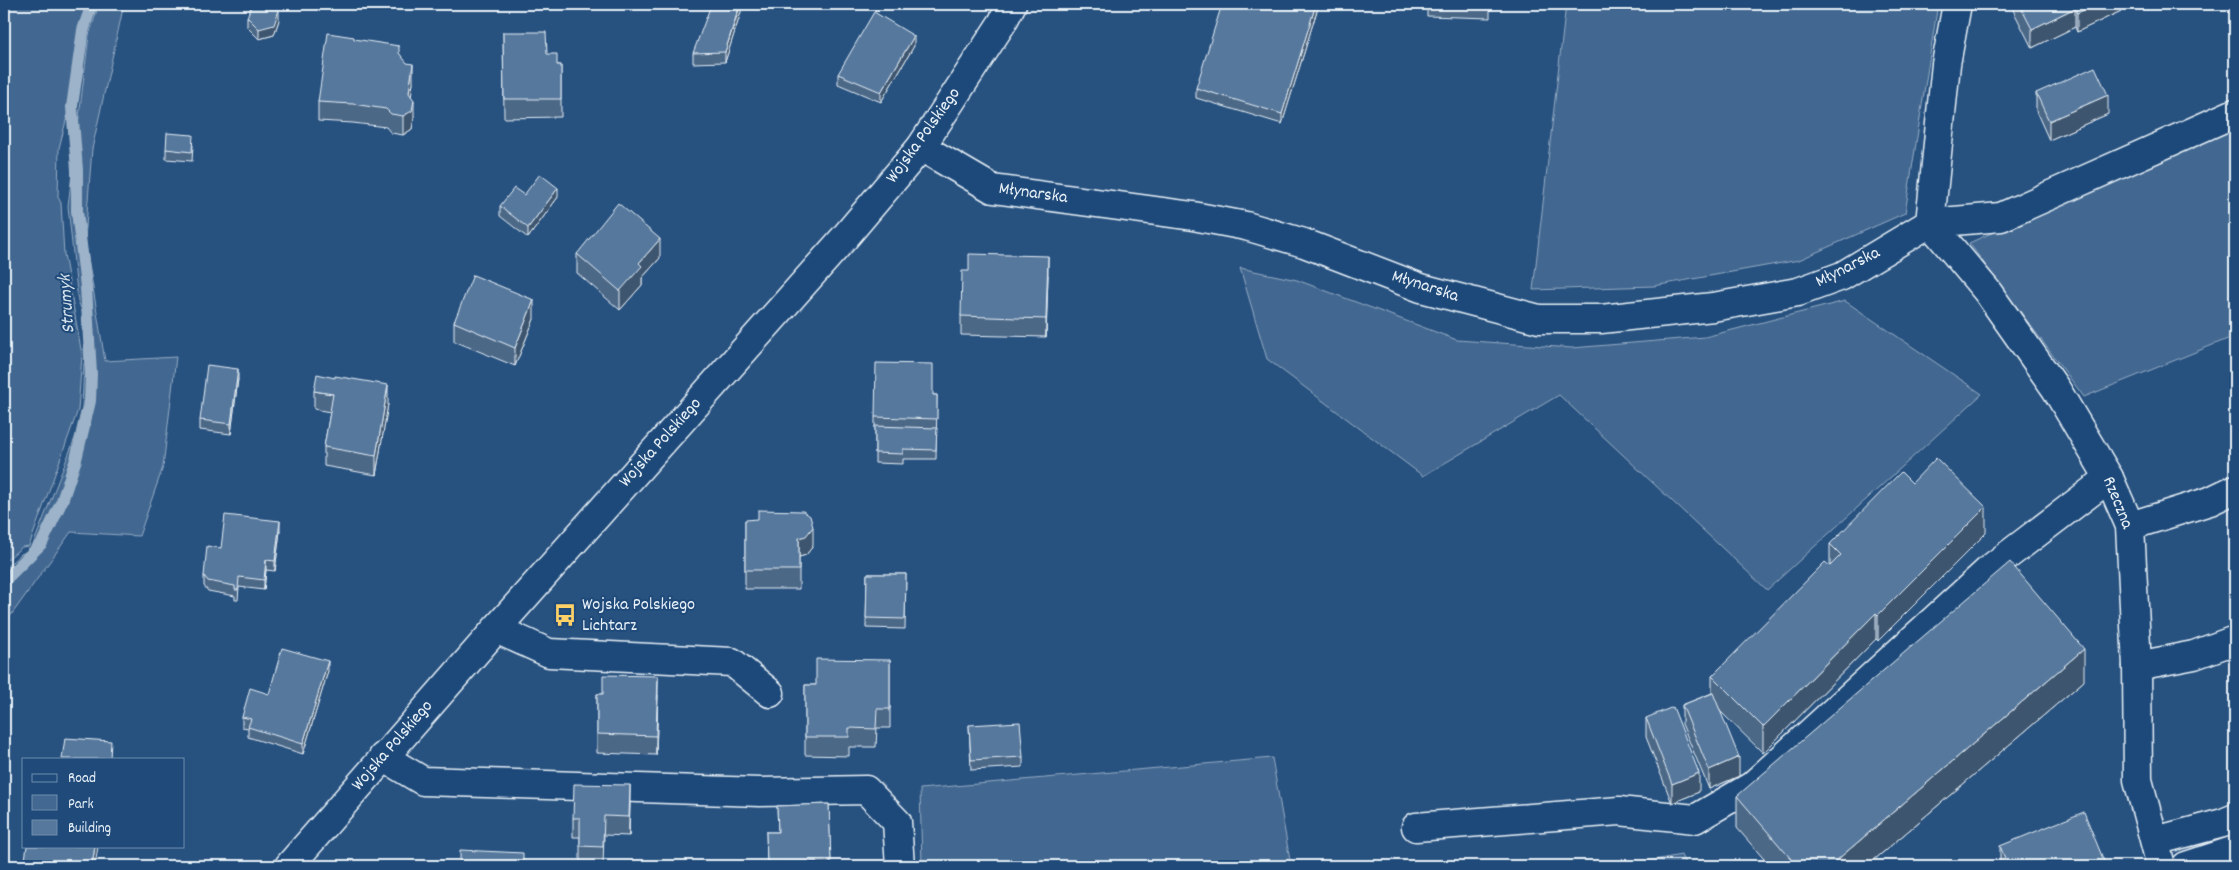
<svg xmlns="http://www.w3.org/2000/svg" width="2239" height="870" font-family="Dekko,sans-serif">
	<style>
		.green { fill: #436891; stroke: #96acc4 }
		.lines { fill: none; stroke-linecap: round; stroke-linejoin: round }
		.stream { stroke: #9db3c9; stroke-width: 12 }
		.minor-casing { stroke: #e8f1f8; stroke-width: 31 }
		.minor { stroke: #1f4a7a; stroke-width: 28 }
		.wall { fill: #4b6787; stroke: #e8f1f8 }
		.shaded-wall { fill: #3d546e; stroke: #e8f1f8 }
		.building { fill: #57789d; stroke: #e8f1f8 }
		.labels { text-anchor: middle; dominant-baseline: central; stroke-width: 4; stroke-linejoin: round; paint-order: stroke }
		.street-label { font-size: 18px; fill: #e8f1f8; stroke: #1f4a7a }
		.poi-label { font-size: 18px; fill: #e8f1f8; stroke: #1f4a7a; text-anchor: start }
		.water-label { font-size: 19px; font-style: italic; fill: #d5e2ec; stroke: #1f4a7a }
	</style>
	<rect width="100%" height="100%" fill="#27517f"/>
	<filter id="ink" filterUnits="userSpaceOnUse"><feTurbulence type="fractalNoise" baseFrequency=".02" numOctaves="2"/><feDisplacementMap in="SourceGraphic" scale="10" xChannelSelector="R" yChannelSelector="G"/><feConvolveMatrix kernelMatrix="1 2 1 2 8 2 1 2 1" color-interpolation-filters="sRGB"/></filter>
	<g filter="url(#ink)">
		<!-- green -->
		<g class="green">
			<path d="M4,4H96L59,148L58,197L61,203L64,254L82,355L78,410L29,546L22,547L4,562Z"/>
			<path d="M99,4H124L92,149L85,239L105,361L176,357L163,467L139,536L71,532L4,625V569L21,554L31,550L75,438L82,407L84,363L94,341L78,301L68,206L89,35Z"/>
			<path d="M1566,4H1938L1905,213L1799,260L1654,286L1533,290Z"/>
			<path d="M2235,125V336L2084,397L1969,243Z"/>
			<path d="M1240,268L1297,280L1457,340L1572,348L1705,337L1845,301L1982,394L1767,590L1559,395L1423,476L1267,359Z"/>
			<path d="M1272,758L1291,866H922L920,789Z"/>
			<path d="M1681,855L1686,866H1622Z"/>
		</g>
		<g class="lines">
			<!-- stream -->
			<path class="stream" d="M4,581L42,543L62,501L76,459L90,401L91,374L86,287L77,211V170L72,107L83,30L92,4"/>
			<defs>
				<g id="minor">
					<path d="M921,147L993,189L1193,216L1246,226L1304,243L1421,288L1539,319H1601L1713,307L1798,292L1842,276L1930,223L1946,64L1957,4"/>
					<path d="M1930,223L1987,291L2056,389L2109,478L2130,526L2137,666L2138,780L2161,866"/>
					<path d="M1930,223L2001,217L2235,113"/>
					<path d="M2130,526L2210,501L2235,489"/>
					<path d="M496,629L549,653L732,662L770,693"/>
					<path d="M2137,666L2194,655L2235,640"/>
					<path d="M383,757L423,781L760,792L866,790L897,822L900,866"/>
					<path d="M1416,827L1619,811L1695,819L1752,786L1991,568L2109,478"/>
					<path d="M2155,841L2223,823L2235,818"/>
					<path d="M289,866L496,629L845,237L921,147L1002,23L1012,4"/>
					<path d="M2186,866L2235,850"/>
				</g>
			</defs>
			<!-- minor casing -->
			<use href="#minor" class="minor-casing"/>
			<!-- minor -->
			<use href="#minor" class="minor"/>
		</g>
		<!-- wall -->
		<g class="wall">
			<path d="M1319,4L1282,124L1196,98V88Z"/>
			<path d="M1427,4H1490V18L1427,16Z"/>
			<path d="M2010,4H2121V11L2077,32L2075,27L2032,48Z"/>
			<path d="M741,12L725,62L693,63V53Z"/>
			<path d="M247,17L279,20L274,35L259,39L247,27Z"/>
			<path d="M503,32L547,54L557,65H561V117L504,118Z"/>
			<path d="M354,40L399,53L413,83L411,96L414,118L412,129L403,135L391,133L386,127L353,123L318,121V102Z"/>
			<path d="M914,46L881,102L838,84V74Z"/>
			<path d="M2036,93L2108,114L2049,140L2036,111Z"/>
			<path d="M193,145L192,161L166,159V149Z"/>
			<path d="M524,195L558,197L528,238L500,216V206Z"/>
			<path d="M577,254L660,258L642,278V285L620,310L577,273Z"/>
			<path d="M969,271L1048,275L1046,337L961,335V316Z"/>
			<path d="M534,319L515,366L454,341V322Z"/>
			<path d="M238,379L231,434L200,430V420Z"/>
			<path d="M314,391L388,404L376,475L324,466V447L330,412L314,409Z"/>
			<path d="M933,395H937L936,459H903V464L875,463V417Z"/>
			<path d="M1912,483L1986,533L1878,641L1876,639L1763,753L1720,711L1739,776L1709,789L1682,724V705L1712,693V676L1830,565V544Z"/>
			<path d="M745,520L813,546L806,555L799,557V589H745Z"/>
			<path d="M280,531L275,571L266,570L264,590L239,587L238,600H235V596L208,591L204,586V576L221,548Z"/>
			<path d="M867,574H906L905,629L866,628Z"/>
			<path d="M890,660V728H877L876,747H849V756L805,755V685H816Z"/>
			<path d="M328,671L303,754L248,737V728L242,727V717L269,694Z"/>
			<path d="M2084,681L1867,866H1770L1737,828V796Z"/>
			<path d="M597,694L658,695L656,755L597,753Z"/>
			<path d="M1646,718L1699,792L1672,803L1646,737Z"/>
			<path d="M969,725L1023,757V767L971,770Z"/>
			<path d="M630,804L629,836L604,835L603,866L580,865V837H573V818Z"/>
			<path d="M829,804L831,866H767L766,832H778L777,806Z"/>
			<path d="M2000,846L2106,866H2000Z"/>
		</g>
		<!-- shaded-wall -->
		<g class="shaded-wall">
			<path d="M741,4V12L725,62V52Z"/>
			<path d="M1316,4H1319L1282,124V114Z"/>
			<path d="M2097,4H2121V11L2077,32V13Z"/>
			<path d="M2075,8V27L2032,48V29Z"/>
			<path d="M279,10V20L274,35L259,39V29Z"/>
			<path d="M914,36V46L881,102V92Z"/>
			<path d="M413,64V83L409,111V93Z"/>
			<path d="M2108,95V114L2049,140V121Z"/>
			<path d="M414,100V118L412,129L403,135V116Z"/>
			<path d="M558,188V197L528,238V228Z"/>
			<path d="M660,239V258L642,278V285L620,310V291L639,263Z"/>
			<path d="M1048,256V275L1046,337V319Z"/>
			<path d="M534,300V319L515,366V348Z"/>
			<path d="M238,369V379L231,434V424Z"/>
			<path d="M388,385V404L376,475V456Z"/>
			<path d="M1986,507V533L1878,641V615Z"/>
			<path d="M280,521V531L275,571V561Z"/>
			<path d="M813,527V546L806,555L799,557V538Z"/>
			<path d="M266,560V570L264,590V580Z"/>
			<path d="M1876,613V639L1763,753V727Z"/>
			<path d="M2084,649V681L1867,866H1830Z"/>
			<path d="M328,661V671L303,754V744Z"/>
			<path d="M658,676V695L656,755V736Z"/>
			<path d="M1739,757V776L1709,789V770Z"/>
			<path d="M1699,773V792L1672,803V784Z"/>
			<path d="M630,785V804L629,836V817Z"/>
			<path d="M95,846H98L95,866H92Z"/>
		</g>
		<!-- building -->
		<g class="building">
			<path d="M252,4H274L279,10L274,25L259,29L247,17Z"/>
			<path d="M727,4H740L725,52L693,53L711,5Z"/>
			<path d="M1222,4H1316L1282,114L1196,88Z"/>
			<path d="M2019,4H2097L2077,13L2075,8L2032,29Z"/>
			<path d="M874,12L914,36L881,92L838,74Z"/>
			<path d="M503,32H546L547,54H557V65H561V99H504Z"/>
			<path d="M328,33L354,37V39L399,46V53L407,63L413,64L409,93L414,100L412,111L403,116L391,114L386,109L353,104L318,102Z"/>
			<path d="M2095,67L2108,95L2049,121L2036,93Z"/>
			<path d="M167,133L193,135L192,152L166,149Z"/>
			<path d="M540,174L558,188L528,228L500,206L514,188L524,195Z"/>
			<path d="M618,203L660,239L639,263L642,266L620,291L577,254Z"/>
			<path d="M969,254L1048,256L1046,319L961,316L962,271H969Z"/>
			<path d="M473,275L534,300L515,348L454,322Z"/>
			<path d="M876,363L933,364V395H937V419L875,417Z"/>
			<path d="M207,365L238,369L231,424L200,420Z"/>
			<path d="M317,374L335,378V376L388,385L376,456L324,447L333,394L314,391Z"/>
			<path d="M875,426L937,428L936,450L903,449V454L875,453Z"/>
			<path d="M1936,458L1986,507L1878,615L1876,613L1763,727L1712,676L1825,562L1830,566L1841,555L1830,544L1901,472L1912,483Z"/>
			<path d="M758,510L803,511L810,516L813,527L806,536L799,538V570H745V520L758,519Z"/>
			<path d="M225,515L280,521L275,561L266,560L264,580L239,577L238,590H235V586L208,581L204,576L207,546L221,548Z"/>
			<path d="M2010,562L2084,649L1830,866H1797L1737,796Z"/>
			<path d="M867,574H906L905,619L866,618Z"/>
			<path d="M282,648L328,661L303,744L248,727L251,719L242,717L250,688L269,694Z"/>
			<path d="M816,659L890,660V709H877L876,729L849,728V737H805V685H816Z"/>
			<path d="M603,675L658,676L656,736L597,734V694H603Z"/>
			<path d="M1713,693L1739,757L1709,770L1682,705Z"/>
			<path d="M1673,707L1699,773L1672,784L1646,718Z"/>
			<path d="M1020,722L1023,757L971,760L969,725Z"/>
			<path d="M65,738L111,741L110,759H62Z"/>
			<path d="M574,784L630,785L629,817L604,816L603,847L580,846V818H573Z"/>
			<path d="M829,804L831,861L767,863L766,832H778L777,806Z"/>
			<path d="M2084,812L2106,866H2008L2000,846Z"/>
			<path d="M27,846H95L92,866H24Z"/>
			<path d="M460,850L523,853V866H460Z"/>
		</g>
	</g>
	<!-- icons -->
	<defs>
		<symbol id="bus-bare" viewBox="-9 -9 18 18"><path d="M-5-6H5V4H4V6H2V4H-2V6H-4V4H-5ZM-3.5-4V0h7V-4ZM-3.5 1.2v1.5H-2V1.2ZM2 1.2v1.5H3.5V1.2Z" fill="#ffd166" stroke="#1f4a7a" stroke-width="2.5" paint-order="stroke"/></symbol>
	</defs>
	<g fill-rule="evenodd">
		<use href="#bus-bare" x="549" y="599" width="32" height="32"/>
	</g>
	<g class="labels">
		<!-- street labels -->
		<g class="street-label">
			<text transform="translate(924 136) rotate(-54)">Wojska Polskiego</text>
			<text transform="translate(1033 194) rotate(8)">Młynarska</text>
			<text transform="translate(1848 268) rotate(-27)">Młynarska</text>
			<text transform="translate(1425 287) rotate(18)">Młynarska</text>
			<text transform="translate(661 443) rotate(-48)">Wojska Polskiego</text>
			<text transform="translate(2117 503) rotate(68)">Rzeczna</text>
			<text transform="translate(393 746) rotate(-49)">Wojska Polskiego</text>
		</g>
		<!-- poi labels -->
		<g class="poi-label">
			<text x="582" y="605">Wojska Polskiego<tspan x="582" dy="21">Lichtarz</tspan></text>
		</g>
		<!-- water labels -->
		<g class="water-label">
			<text transform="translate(68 304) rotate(-94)">Strumyk</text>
		</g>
	</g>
	<!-- margin -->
	<rect width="2239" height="870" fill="none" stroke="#1f4a7a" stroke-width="20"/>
	<rect x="10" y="10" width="2219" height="850" fill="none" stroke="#e8f1f8" stroke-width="2" filter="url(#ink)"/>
	<!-- legend -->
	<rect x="22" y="758" width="162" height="90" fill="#1f4a7a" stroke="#6f8dac"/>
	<rect x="32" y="774" width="25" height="8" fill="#1f4a7a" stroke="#6f8dac"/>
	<text x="68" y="782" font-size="15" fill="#e8f1f8">Road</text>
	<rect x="32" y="795" width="25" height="15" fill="#436891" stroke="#6f8dac"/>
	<text x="68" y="808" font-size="15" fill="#e8f1f8">Park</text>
	<rect x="32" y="820" width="25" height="15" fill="#57789d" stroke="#6f8dac"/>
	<text x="68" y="832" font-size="15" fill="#e8f1f8">Building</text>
</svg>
